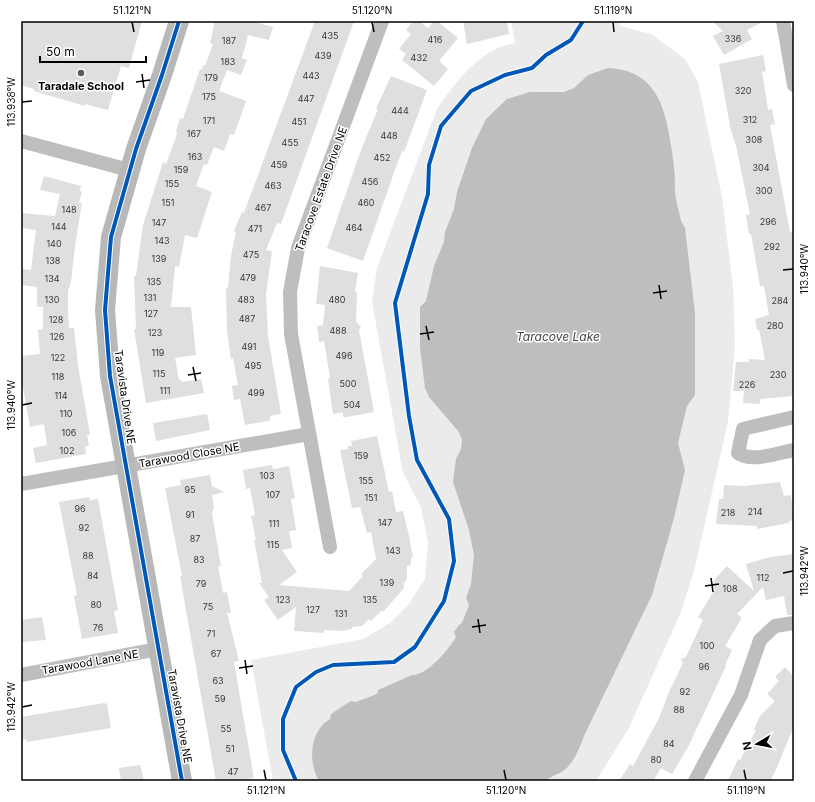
<svg xmlns="http://www.w3.org/2000/svg" width="815" height="802" font-family="Inter,sans-serif">
	<style>
		.green { fill: #ebebeb }
		.water { fill: #bebebe }
		.building { fill: #dfdfdf }
		.lines { fill: none; stroke-linecap: round; stroke-linejoin: round }
		.street { stroke: #bebebe; stroke-width: 14 }
		.secondary { stroke: #b8b8b8; stroke-width: 20 }
		.cycleway-casing { stroke: #fff; stroke-width: 6 }
		.cycleway { stroke: #0057b8; stroke-width: 4 }
		.ticks { fill: none; stroke: #000; stroke-width: 1.5 }
		.poi-dot { fill: #595959; stroke: #fff; stroke-width: 1.5 }
		.labels { text-anchor: middle; dominant-baseline: central; stroke-width: 3; stroke-linejoin: round; paint-order: stroke }
		.number-label { font-size: 9px; fill: #383838 }
		.poi-label { font-size: 11px; font-weight: bold; fill: #000; stroke: #fff }
		.street-label { font-size: 11px; fill: #000; stroke: #fff }
		.water-label { font-size: 12px; font-style: italic; fill: #434343; stroke: #fff }
		.neatline { fill: none; stroke: #000; stroke-width: 1.5 }
		.ticks-label { font-size: 10px; text-anchor: middle; fill: #000 }
	</style>
	<rect width="100%" height="100%" fill="#fff"/>
	<!-- green -->
	<path class="green" d="M511,21H620V26L651,34L685,59L698,82L722,197L733,287L735,346L728,422L694,571L681,612L629,728L596,781H273L251,660L363,639L390,623L408,605L425,579L428,543L421,507L403,473L372,302L377,268L437,109C452,87 470,63 494,50C500,46 508,45 515,43Z"/>
	<!-- water -->
	<path class="water" d="M608,68C655,70 665,105 671,145C673,158 675,172 675,185C674,196 679,210 681,221L685,228L695,313V395L687,406L678,443L685,470L674,518L652,595L584,736C579,749 573,766 560,773C554,775 551,777 546,781H319C308,763 309,731 330,719L331,714L351,701L356,702L377,694L378,690L412,675C427,676 449,649 456,637L454,632L459,625L462,623L469,605L466,598L471,584L474,555L469,530L453,482L456,459L461,449L462,440L459,432L429,397L425,388L420,348V307L426,301L434,266L444,242L445,232L454,209L457,192L472,148L486,119L507,99L530,92H564L574,88L588,75Z"/>
	<!-- building -->
	<g class="building">
		<path d="M21,21H142L129,68L121,66L108,110L85,104V106L34,91V89L21,85Z"/>
		<path d="M215,21H251L273,27L269,40L248,35L242,58L247,60L241,75L227,70L219,91L246,101L234,135L230,134L224,151L214,147L207,165L204,164L196,186L212,192L197,238L185,235L179,267L175,266L171,307H191L196,355L175,358L179,380H181L182,382L201,379L204,393L146,403L134,329H136L134,276H136L143,225L163,162L166,164L177,134L176,131L180,118L183,119L200,69L202,70L203,65L205,66L213,44L210,43Z"/>
		<path d="M315,21H354L281,224L277,223L266,250L272,251L266,294L268,336L281,414L270,416V420L268,421L245,425L240,399L234,400L232,386L238,385L233,358L231,359L227,332L226,288H228L231,256L236,232L234,231L242,212L244,213Z"/>
		<path d="M413,21H419L428,28L434,21H437L458,38L439,61L448,69L434,86L402,60L406,54L399,49L411,34L406,30Z"/>
		<path d="M463,21H507L509,34L467,44Z"/>
		<path d="M712,21H764L747,30L752,39L724,55L713,36L723,31Z"/>
		<path d="M763,55L766,71L762,72L768,110L772,109L775,124L770,125L790,232L794,231V396L760,399V404L743,403L744,391H733L736,362H749V359L765,360L759,330H757L755,319L769,315L764,286H760L751,234H749L746,215L750,214L737,150L732,132H731L719,64Z"/>
		<path d="M391,76L427,90L404,152L402,151L396,167L363,261L327,248L361,150L378,109H376Z"/>
		<path d="M44,176L81,186L80,191L82,192L79,203H82L75,246L71,282L69,289H68V311L69,328H74L78,365L90,435H87L89,446H85L86,454L36,463L33,448L47,445L44,424L30,427L21,376V356L40,354L38,330L43,329V307H37V287L21,285V269L31,270L36,230L21,228V213L55,216L60,194L40,190Z"/>
		<path d="M320,266L358,273L355,291L357,293L356,322L361,327L359,330L374,412L347,417H343V412L333,414L328,379L330,378L324,341L319,342L317,326L323,325L325,305L316,304Z"/>
		<path d="M207,414L210,430L156,441L153,423Z"/>
		<path d="M377,436L389,492L392,491L396,512L403,511L409,536L413,557H411V565L407,566V579L404,583V588L384,611H381L371,621L369,619L362,626L352,627V629L342,631L324,630V633L294,631L296,607L278,620L264,600L269,597L259,583H262L254,540H256L251,516L255,515L250,488L246,489L243,470L272,465L273,469L289,466L295,498L291,499L296,530L289,531L292,548L282,550L297,572L279,585L349,591L363,576L361,574L376,559L371,532L367,533L360,507L352,508L340,450L348,449V446H352L351,441Z"/>
		<path d="M210,475L212,486L224,492L212,495L214,508L212,513L221,566H218L223,593L227,592L231,613H227L239,661L234,662L253,773V778L236,781H216L180,576H182L165,488L181,485L180,480Z"/>
		<path d="M780,482L784,496L791,495L794,520L789,521V523L757,529V526L716,524L719,499H723L724,485L744,486Z"/>
		<path d="M89,497L90,500L98,499L118,610L114,611L118,633L82,639L74,596L77,595L59,502Z"/>
		<path d="M794,554V615H787L784,596L766,600L763,587L737,614L741,617L740,621L725,646L732,650L725,665L726,666L689,745L672,774L661,768L653,781H619L630,764L633,766L659,718L669,692L683,663L681,659L686,657L703,620L698,617L715,589L711,585L716,578L727,566L754,591L746,564L770,557Z"/>
		<path d="M42,617L46,640L21,642V620Z"/>
		<path d="M785,667L794,677V726L775,772L770,781H728L738,759L740,760L756,730L754,729L760,716L775,701L767,694L779,681L775,677Z"/>
		<path d="M104,703L107,704L111,728L27,742L26,739L23,740L21,717Z"/>
		<path d="M140,765L144,781H121L119,768Z"/>
	</g>
	<g class="lines">
		<!-- street -->
		<g class="street">
			<path d="M783,21L794,85"/>
			<path d="M21,141L129,170"/>
			<path d="M794,417L743,429L738,453C752,463 778,453 794,450"/>
			<path d="M21,484L309,434"/>
			<path d="M330,547L291,334L290,292L298,248L382,21"/>
			<path d="M21,675L158,649"/>
			<path d="M695,781L741,695L760,640L775,626L794,623"/>
		</g>
		<!-- secondary -->
		<path class="secondary" d="M179,21L162,75L136,149L111,237L105,310L110,376L182,781"/>
		<defs>
			<g id="cycleway">
				<path d="M179,21L162,75L136,149L111,237L105,310L110,376L182,781"/>
				<path d="M296,781L283,750V719L296,687L316,672L333,665L394,662L415,647L444,601L454,561L449,519L417,460L409,416L395,303L428,194L429,165L441,126L471,91L505,75L532,68L546,55L571,40L583,21"/>
			</g>
		</defs>
		<!-- cycleway casing -->
		<use href="#cycleway" class="cycleway-casing"/>
		<!-- cycleway -->
		<use href="#cycleway" class="cycleway"/>
	</g>
	<!-- ticks -->
	<path class="ticks" d="M132,22L134,32M372,22L374,32M613,22L614,32M142,74L144,88M136,82L150,80M22,102L32,101M783,270L793,269M659,285L661,299M653,293L667,291M426,326L429,340M420,334L434,332M193,367L196,381M188,375L201,373M22,405L32,403M783,573L793,571M711,578L713,592M705,586L719,584M478,619L480,633M472,627L486,625M245,660L247,674M239,668L253,666M22,707L32,705M264,770L266,780M504,770L506,780M744,770L746,780"/>
	<!-- markers -->
	<circle class="poi-dot" cx="81" cy="73" r="4"/>
	<g class="labels">
		<!-- number labels -->
		<g class="number-label">
			<text x="330" y="35">435</text>
			<text x="733" y="38">336</text>
			<text x="435" y="39">416</text>
			<text x="229" y="40">187</text>
			<text x="323" y="55">439</text>
			<text x="419" y="57">432</text>
			<text x="228" y="61">183</text>
			<text x="311" y="75">443</text>
			<text x="211" y="77">179</text>
			<text x="743" y="90">320</text>
			<text x="209" y="96">175</text>
			<text x="306" y="98">447</text>
			<text x="400" y="110">444</text>
			<text x="750" y="119">312</text>
			<text x="209" y="120">171</text>
			<text x="299" y="121">451</text>
			<text x="194" y="133">167</text>
			<text x="389" y="135">448</text>
			<text x="754" y="139">308</text>
			<text x="290" y="142">455</text>
			<text x="195" y="156">163</text>
			<text x="382" y="157">452</text>
			<text x="279" y="164">459</text>
			<text x="761" y="167">304</text>
			<text x="181" y="169">159</text>
			<text x="370" y="181">456</text>
			<text x="172" y="183">155</text>
			<text x="273" y="185">463</text>
			<text x="764" y="190">300</text>
			<text x="168" y="202">151</text>
			<text x="366" y="202">460</text>
			<text x="263" y="207">467</text>
			<text x="69" y="209">148</text>
			<text x="768" y="221">296</text>
			<text x="159" y="222">147</text>
			<text x="59" y="226">144</text>
			<text x="354" y="227">464</text>
			<text x="255" y="228">471</text>
			<text x="162" y="240">143</text>
			<text x="54" y="243">140</text>
			<text x="772" y="246">292</text>
			<text x="251" y="254">475</text>
			<text x="159" y="258">139</text>
			<text x="53" y="260">138</text>
			<text x="248" y="277">479</text>
			<text x="52" y="278">134</text>
			<text x="154" y="281">135</text>
			<text x="150" y="297">131</text>
			<text x="52" y="299">130</text>
			<text x="246" y="299">483</text>
			<text x="337" y="299">480</text>
			<text x="780" y="300">284</text>
			<text x="151" y="313">127</text>
			<text x="247" y="318">487</text>
			<text x="56" y="319">128</text>
			<text x="775" y="325">280</text>
			<text x="338" y="330">488</text>
			<text x="155" y="332">123</text>
			<text x="57" y="336">126</text>
			<text x="249" y="346">491</text>
			<text x="158" y="352">119</text>
			<text x="344" y="355">496</text>
			<text x="58" y="357">122</text>
			<text x="253" y="365">495</text>
			<text x="159" y="373">115</text>
			<text x="778" y="374">230</text>
			<text x="58" y="376">118</text>
			<text x="348" y="383">500</text>
			<text x="747" y="384">226</text>
			<text x="165" y="390">111</text>
			<text x="256" y="392">499</text>
			<text x="61" y="395">114</text>
			<text x="352" y="404">504</text>
			<text x="66" y="413">110</text>
			<text x="69" y="432">106</text>
			<text x="67" y="450">102</text>
			<text x="361" y="455">159</text>
			<text x="267" y="475">103</text>
			<text x="366" y="480">155</text>
			<text x="190" y="489">95</text>
			<text x="273" y="494">107</text>
			<text x="371" y="497">151</text>
			<text x="80" y="508">96</text>
			<text x="755" y="511">214</text>
			<text x="728" y="512">218</text>
			<text x="190" y="514">91</text>
			<text x="385" y="522">147</text>
			<text x="274" y="523">111</text>
			<text x="84" y="527">92</text>
			<text x="195" y="538">87</text>
			<text x="273" y="544">115</text>
			<text x="393" y="550">143</text>
			<text x="88" y="555">88</text>
			<text x="199" y="559">83</text>
			<text x="93" y="575">84</text>
			<text x="763" y="577">112</text>
			<text x="387" y="582">139</text>
			<text x="201" y="583">79</text>
			<text x="730" y="588">108</text>
			<text x="283" y="599">123</text>
			<text x="370" y="599">135</text>
			<text x="96" y="604">80</text>
			<text x="208" y="606">75</text>
			<text x="313" y="609">127</text>
			<text x="341" y="613">131</text>
			<text x="98" y="627">76</text>
			<text x="211" y="633">71</text>
			<text x="707" y="645">100</text>
			<text x="216" y="653">67</text>
			<text x="704" y="666">96</text>
			<text x="218" y="680">63</text>
			<text x="685" y="691">92</text>
			<text x="220" y="698">59</text>
			<text x="679" y="709">88</text>
			<text x="226" y="728">55</text>
			<text x="669" y="743">84</text>
			<text x="230" y="748">51</text>
			<text x="656" y="759">80</text>
			<text x="233" y="771">47</text>
		</g>
		<!-- poi labels -->
		<g class="poi-label">
			<text x="81" y="86">Taradale School</text>
		</g>
		<!-- street labels -->
		<g class="street-label">
			<text transform="translate(321 189) rotate(-70)">Taracove Estate Drive NE</text>
			<text transform="translate(125 397) rotate(82)">Taravista Drive NE</text>
			<text transform="translate(189 455) rotate(-10)">Tarawood Close NE</text>
			<text transform="translate(90 662) rotate(-10)">Tarawood Lane NE</text>
			<text transform="translate(180 716) rotate(80)">Taravista Drive NE</text>
		</g>
		<!-- water labels -->
		<g class="water-label">
			<text x="558" y="336">Taracove Lake</text>
		</g>
	</g>
	<!-- border -->
	<rect width="815" height="802" fill="none" stroke="#ffffff" stroke-width="44"/>
	<!-- north arrow -->
	<g transform="translate(757 744) rotate(260)" stroke="#ffffff" stroke-width="3" paint-order="stroke">
	<path d="M0-3L7 15L0 10L-7 15Z" fill="#000000"/>
	<text y="-6" font-size="11" font-weight="bold" text-anchor="middle" fill="#000000">N</text>
	</g>
	<!-- scale -->
	<path d="M40 56v6h106v-6" fill="none" stroke="#000000" stroke-width="2"/>
	<text x="46" y="56" font-size="12" fill="#000000" stroke="#ffffff" stroke-width="3" paint-order="stroke">50 m</text>
	<rect x="22" y="22" width="771" height="758" class="neatline"/>
	<g class="ticks-label">
		<text x="132" y="14">51.121°N</text>
		<text x="372" y="14">51.120°N</text>
		<text x="613" y="14">51.119°N</text>
		<text transform="translate(11 102) rotate(-90)" y="4">113.938°W</text>
		<text transform="translate(804 269) rotate(-90)" y="4">113.940°W</text>
		<text transform="translate(11 405) rotate(-90)" y="4">113.940°W</text>
		<text transform="translate(804 571) rotate(-90)" y="4">113.942°W</text>
		<text transform="translate(11 707) rotate(-90)" y="4">113.942°W</text>
		<text x="266" y="794">51.121°N</text>
		<text x="506" y="794">51.120°N</text>
		<text x="746" y="794">51.119°N</text>
	</g>
</svg>
